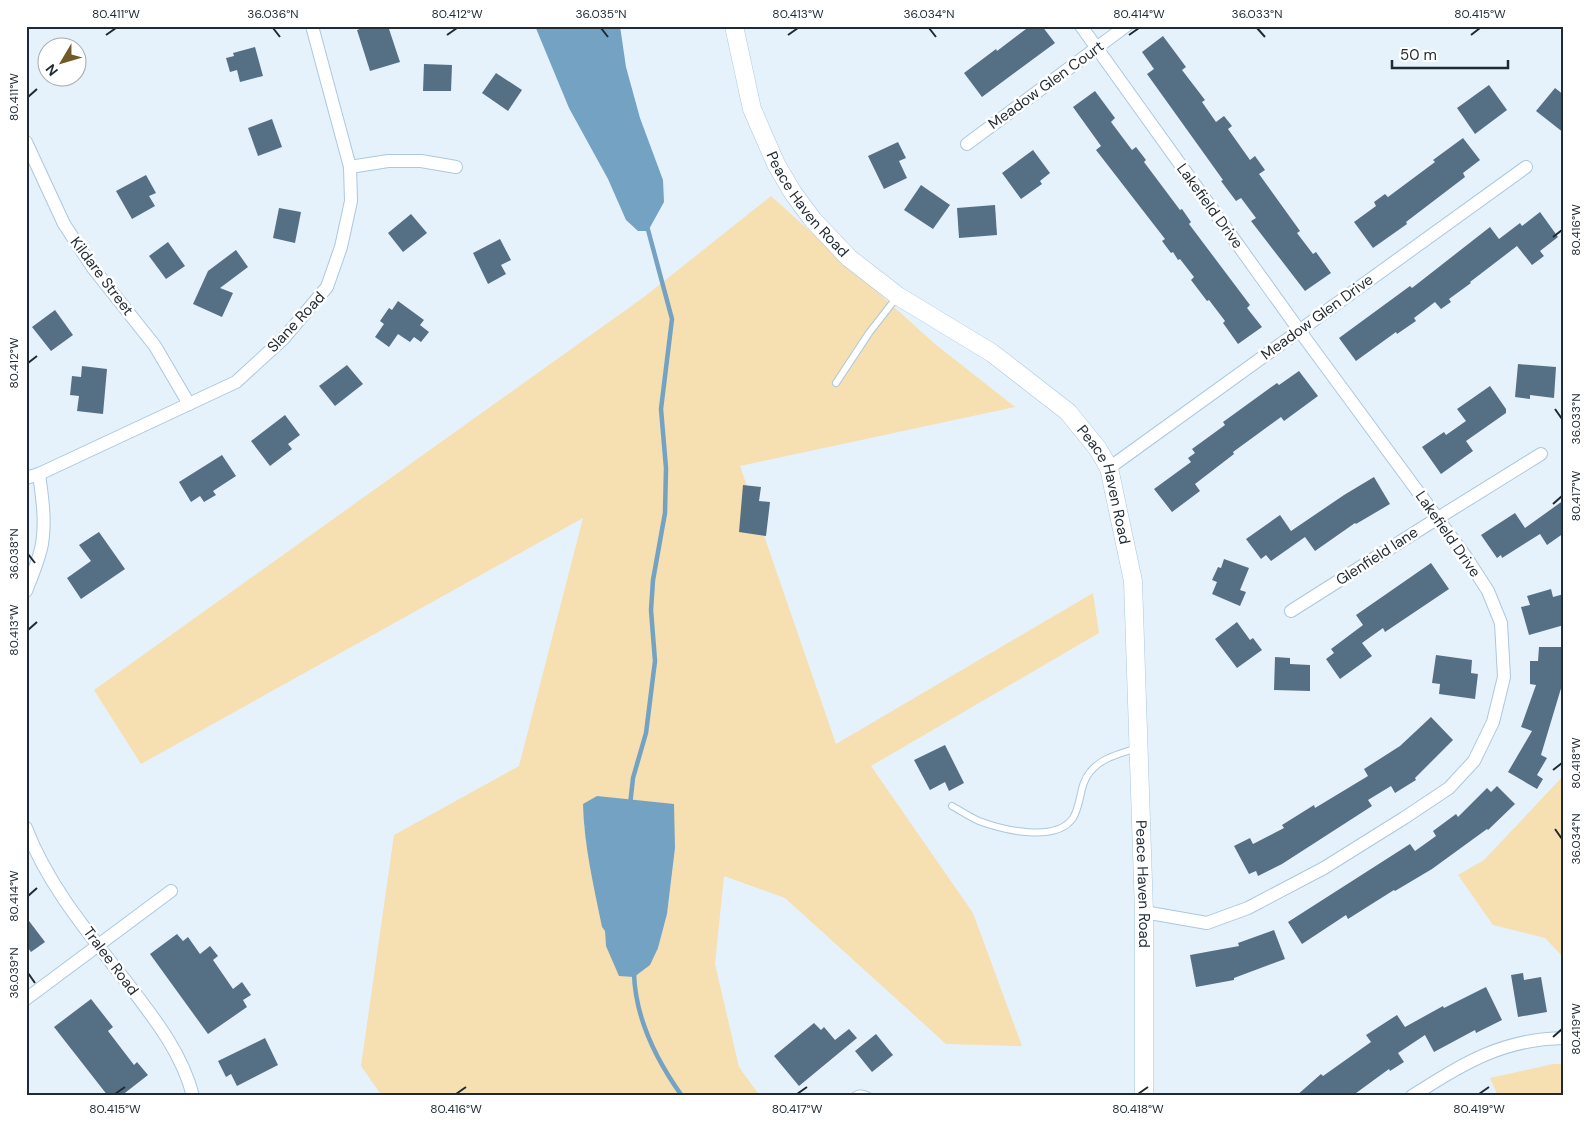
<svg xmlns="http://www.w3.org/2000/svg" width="1590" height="1122" font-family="'DM Sans',sans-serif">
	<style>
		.green { fill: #f6dfb0; fill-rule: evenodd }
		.water { fill: #73a2c3 }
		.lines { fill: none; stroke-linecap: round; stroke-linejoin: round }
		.stream { stroke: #73a2c3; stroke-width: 4.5 }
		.building { fill: #557084 }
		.service-casing { stroke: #aac8de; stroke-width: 8 }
		.minor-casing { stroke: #aac8de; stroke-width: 14 }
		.secondary-casing { stroke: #aac8de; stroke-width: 19 }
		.service { stroke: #fff; stroke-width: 6 }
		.minor { stroke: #fff; stroke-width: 12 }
		.secondary { stroke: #fff; stroke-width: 18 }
		.ticks { fill: none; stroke: #1f2a33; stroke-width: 2 }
		.labels { text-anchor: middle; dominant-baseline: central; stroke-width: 5; stroke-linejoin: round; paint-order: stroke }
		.street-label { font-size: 15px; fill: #1f2a33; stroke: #fff }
		.neatline { fill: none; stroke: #1f2a33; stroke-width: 2 }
		.ticks-label { font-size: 12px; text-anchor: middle; fill: #1f2a33 }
	</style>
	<rect width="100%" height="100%" fill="#e6f2fb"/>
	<!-- green -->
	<g class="green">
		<path d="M771,196L935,344L1015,407L740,466L836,744L1093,593L1099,633L871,766L973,913L1022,1046L946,1044L785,898L724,876L715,964L739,1067L760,1096H382L361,1066L394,835L519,766L583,518L141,764L94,690L644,297ZM597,796L630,800L675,848L667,914L658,948L606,946L605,931L602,927L584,826Z"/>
		<path d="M1564,775V958L1545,938L1493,925L1458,875L1484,860Z"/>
		<path d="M1553,1064H1564V1096H1498L1490,1078Z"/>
	</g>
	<!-- water -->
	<g class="water">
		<path d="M535,26H620L626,67L640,118L663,180L664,202L648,231H638L626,220L608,179L569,108Z"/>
		<path d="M597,796L674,804L675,848L667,914L658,948L650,965L634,977L619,976L606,946L605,931L602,927C594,887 584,846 583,804Z"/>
	</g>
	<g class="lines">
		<!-- stream -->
		<g class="stream">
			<path d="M630,805L633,778L646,733L655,661L651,610L653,580L665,513L666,468L661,409L672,319L647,226"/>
			<path d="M634,973C635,1017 657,1061 682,1096"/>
		</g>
	</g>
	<!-- building -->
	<g class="building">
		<path d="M368,26H388L400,62L370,71L357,30Z"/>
		<path d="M1030,26H1042L1055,43L982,97L964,73L996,49L997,51Z"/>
		<path d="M1163,36L1186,67L1182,70L1205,100L1202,102L1216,122L1224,116L1232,126L1228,129L1250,160L1255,156L1265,170L1259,174L1300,231L1297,233L1313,254L1316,252L1331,273L1305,291L1251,221L1256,218L1241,198L1236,201L1221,181L1223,180L1147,74L1154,69L1142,52Z"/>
		<path d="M255,47L263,76L240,82L237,70L230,72L226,58L234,56L233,53Z"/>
		<path d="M424,64L452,65L451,91H423Z"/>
		<path d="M496,73L522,90L508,111L482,93Z"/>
		<path d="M1489,85L1507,110L1475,134L1457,108Z"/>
		<path d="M1555,88L1564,95V133L1536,111Z"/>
		<path d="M1095,91L1115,118L1111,122L1132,150L1136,147L1146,160L1144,162L1180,210L1182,209L1191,222L1189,224L1250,305L1247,308L1262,327L1238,344L1223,323L1225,321L1209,300L1207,301L1191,280L1194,277L1180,259L1178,260L1173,252L1171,253L1162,241L1165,239L1096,150L1101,146L1073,107Z"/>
		<path d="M272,119L282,147L258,156L248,128Z"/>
		<path d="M1463,138L1480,160L1463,173L1465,177L1406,222L1407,224L1373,248L1354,222L1376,206L1374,202L1385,194L1388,197L1435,162L1433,160Z"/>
		<path d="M898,142L906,158L899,161L907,178L884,189L868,156Z"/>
		<path d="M1033,150L1050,173L1040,181L1042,184L1021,199L1002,173Z"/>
		<path d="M146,175L156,193L149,196L155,206L132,219L116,191Z"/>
		<path d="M921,185L950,205L933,229L904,210Z"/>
		<path d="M995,205L997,235L959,238L957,208Z"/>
		<path d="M279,208L301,212L295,243L273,238Z"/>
		<path d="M1540,212L1558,237L1540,251L1544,256L1532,265L1517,246L1470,282L1471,283L1449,299L1451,302L1441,309L1435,302L1414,318L1416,321L1397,334L1396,332L1356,361L1339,338L1410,286L1412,288L1490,227L1499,239L1520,223L1522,226Z"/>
		<path d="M411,214L427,233L403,252L388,233Z"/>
		<path d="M500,239L511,260L501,265L506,274L488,284L473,253Z"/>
		<path d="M168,242L185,266L166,279L149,256Z"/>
		<path d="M236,250L248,267L220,288L233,293L222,317L193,304L208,271Z"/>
		<path d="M398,301L424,320L420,325L429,332L421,342L414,337L410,342L398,334L389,347L375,337L384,324L380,321L389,308L392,310Z"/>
		<path d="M55,310L73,335L51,351L32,327Z"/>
		<path d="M1518,364L1556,367L1554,398L1530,395V399L1515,397Z"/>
		<path d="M347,365L363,384L335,406L319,386Z"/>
		<path d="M82,366L107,369L103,414L77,411L79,396L70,395L72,376L81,377Z"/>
		<path d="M1299,371L1318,396L1284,421L1281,417L1233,452L1234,454L1195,484L1200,491L1172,512L1154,489L1191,462L1188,458L1195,453L1192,449L1225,425L1223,422L1277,383L1279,385Z"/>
		<path d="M1490,386L1506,409V413L1466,441L1473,451L1441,474L1422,447L1444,432L1446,435L1466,421L1457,409Z"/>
		<path d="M285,415L300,435L288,444L292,449L270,466L251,441Z"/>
		<path d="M222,455L236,476L213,491L216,495L204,502L200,496L191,502L179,482Z"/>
		<path d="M1374,477L1390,504L1356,524L1355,523L1315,551L1305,537L1271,561L1266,555L1261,559L1246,539L1280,515L1291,531L1344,495Z"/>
		<path d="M743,485L761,487L759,501L770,502L766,536L739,532Z"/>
		<path d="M1564,500V533L1547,545L1540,534L1502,558L1501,555L1497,558L1481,535L1515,513L1525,528Z"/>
		<path d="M99,532L125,569L81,599L67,578L91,561L79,545Z"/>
		<path d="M1224,559L1249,568L1240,590L1246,592L1240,606L1212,594L1217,582L1212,580L1218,567L1221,568Z"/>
		<path d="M1431,563L1449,589L1385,632L1383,628L1362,643L1372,656L1340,679L1326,659L1334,653L1331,649L1363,625L1356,615Z"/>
		<path d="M1551,589L1553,597L1564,594V625L1529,635L1521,607L1530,605L1527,596Z"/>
		<path d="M1237,622L1250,640L1253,638L1262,650L1237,668L1215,639Z"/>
		<path d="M1539,647H1564V685H1562L1541,755L1547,758L1537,775L1543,779L1537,789L1508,772L1532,731L1521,727L1536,685L1530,684V661H1538Z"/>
		<path d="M1436,655L1472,660L1471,673L1478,674L1475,699L1439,694L1440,684L1432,683Z"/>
		<path d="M1275,657L1290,658V664L1310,665V691L1274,690Z"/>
		<path d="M1431,717L1453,740L1415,778L1416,780L1395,793L1391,786L1368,800L1372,806L1282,864L1258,876L1256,871L1249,874L1234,846L1250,838L1253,844L1284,828L1282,825L1314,805L1315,808L1368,776L1364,769L1400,746Z"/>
		<path d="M945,745L964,783L949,791L945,782L930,790L914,760Z"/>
		<path d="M1497,786L1515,804L1488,830L1487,829L1432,869L1395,891L1394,890L1348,919L1346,915L1302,944L1288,922L1410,844L1415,851L1436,836L1433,831L1456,814L1458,817L1487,788L1491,792Z"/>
		<path d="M26,917L45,942L31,952L26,945Z"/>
		<path d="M1274,930L1285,959L1234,978V980L1196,987L1190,955L1239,946L1238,943Z"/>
		<path d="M177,934L183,941L188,937L200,954L210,946L218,956L213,960L233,989L242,982L251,995L243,1000L247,1007L208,1034L150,954Z"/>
		<path d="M1523,973L1524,980L1541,977L1547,1012L1518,1017L1511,975Z"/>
		<path d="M1486,987L1502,1020L1476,1033L1475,1030L1434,1052L1425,1035L1398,1053L1404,1062L1390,1071L1389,1069L1352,1096H1296L1321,1074L1323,1076L1371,1042L1366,1035L1397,1015L1405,1027L1443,1006L1444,1008Z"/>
		<path d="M91,999L113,1027L108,1031L134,1065L137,1062L148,1075L121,1096H108L54,1027Z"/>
		<path d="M814,1023L821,1030L824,1027L835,1040L849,1029L857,1038L799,1086L774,1056Z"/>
		<path d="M876,1034L893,1055L872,1072L855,1051Z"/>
		<path d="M265,1038L278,1065L237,1086L231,1074L226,1077L218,1061Z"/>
	</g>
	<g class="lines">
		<defs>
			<g id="service">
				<path d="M836,383L869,333L897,297"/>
				<path d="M952,806C961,811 970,817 979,821C1003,830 1056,843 1073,818C1082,803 1079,785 1090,772C1102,757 1120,754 1137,748"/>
				<path d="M854,1096C859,1092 863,1093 869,1096"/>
			</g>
			<g id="minor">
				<path d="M1081,26L1299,330L1466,557L1488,591L1501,623L1504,677L1493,722L1474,761L1449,788L1404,818L1324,868L1248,908L1207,923L1144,912"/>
				<path d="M26,142L64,224L93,268L155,346L189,404"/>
				<path d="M967,144L1126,26"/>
				<path d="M350,167L388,161H421L456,167"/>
				<path d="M1109,468L1526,167"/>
				<path d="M26,478L39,474L236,382L284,338L327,287L341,247L351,201L350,167L312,26"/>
				<path d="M26,591C32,576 39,560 42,544C46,521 42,496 39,474"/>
				<path d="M1291,611L1438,518L1541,454"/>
				<path d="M26,828C48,886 90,935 128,984C154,1018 182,1053 193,1096"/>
				<path d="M26,999L171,891"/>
				<path d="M1412,1096C1463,1064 1501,1039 1564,1038"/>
			</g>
			<g id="secondary">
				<path id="s1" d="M734,26L752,109L776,164L793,193L813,220L849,258L898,296L992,353L1068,412L1098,449L1109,468L1133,581L1144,912V1096"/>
			</g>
		</defs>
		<!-- service casing -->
		<use href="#service" class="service-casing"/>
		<!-- minor casing -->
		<use href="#minor" class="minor-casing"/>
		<!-- secondary casing -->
		<use href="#secondary" class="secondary-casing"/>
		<!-- service -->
		<use href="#service" class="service"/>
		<!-- minor -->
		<use href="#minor" class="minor"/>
		<!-- secondary -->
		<use href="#secondary" class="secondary"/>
	</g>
	<!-- ticks -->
	<path class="ticks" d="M273,28L280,37M601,28L608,37M929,28L936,37M1257,28L1265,37M106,35L116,28M447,35L457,28M788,35L798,28M1129,35L1139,28M1471,35L1480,28M28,97L37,89M1553,237L1562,230M28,363L37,356M1555,409L1562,419M1553,504L1562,496M28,554L35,563M28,630L37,622M1553,770L1562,763M1555,829L1562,839M28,896L37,888M28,973L35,983M1553,1037L1562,1029M115,1094L125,1087M456,1094L466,1087M797,1094L807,1087M1138,1094L1148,1087M1479,1094L1489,1087"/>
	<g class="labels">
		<!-- street labels -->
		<g class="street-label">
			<text transform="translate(1046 85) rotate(-36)">Meadow Glen Court</text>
			<text stroke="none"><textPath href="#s1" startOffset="196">Peace Haven Road</textPath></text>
			<text transform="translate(1210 206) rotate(54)">Lakefield Drive</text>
			<text transform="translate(102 276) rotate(53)">Kildare Street</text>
			<text transform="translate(1317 317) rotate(-36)">Meadow Glen Drive</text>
			<text transform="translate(296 322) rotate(-47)">Slane Road</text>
			<text stroke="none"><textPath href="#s1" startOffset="616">Peace Haven Road</textPath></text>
			<text transform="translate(1448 534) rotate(55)">Lakefield Drive</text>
			<text transform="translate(1377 556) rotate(-33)">Glenfield lane</text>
			<text stroke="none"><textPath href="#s1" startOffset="1021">Peace Haven Road</textPath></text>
			<text transform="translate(111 961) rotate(53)">Tralee Road</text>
		</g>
	</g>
	<!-- border -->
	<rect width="1590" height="1122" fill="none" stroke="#ffffff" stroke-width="55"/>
	<!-- north arrow -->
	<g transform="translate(62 62) rotate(232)"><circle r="24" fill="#ffffff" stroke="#a5aaad"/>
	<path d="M0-4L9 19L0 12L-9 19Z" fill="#705a29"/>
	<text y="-8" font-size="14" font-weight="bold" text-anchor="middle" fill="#1f2a33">N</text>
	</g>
	<!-- scale -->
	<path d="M1392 60v8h116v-8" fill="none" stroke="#1f2a33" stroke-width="2.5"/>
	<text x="1400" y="60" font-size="15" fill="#1f2a33" stroke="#ffffff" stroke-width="4" paint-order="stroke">50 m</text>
	<rect x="28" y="28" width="1534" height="1066" class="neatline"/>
	<g class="ticks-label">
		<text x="116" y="18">80.411°W</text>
		<text x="273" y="18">36.036°N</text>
		<text x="457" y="18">80.412°W</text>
		<text x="601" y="18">36.035°N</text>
		<text x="798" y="18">80.413°W</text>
		<text x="929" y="18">36.034°N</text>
		<text x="1139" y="18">80.414°W</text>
		<text x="1257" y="18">36.033°N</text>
		<text x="1480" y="18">80.415°W</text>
		<text transform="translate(14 97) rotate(-90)" y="4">80.411°W</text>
		<text transform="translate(1576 230) rotate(-90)" y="4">80.416°W</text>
		<text transform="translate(14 363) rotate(-90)" y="4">80.412°W</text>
		<text transform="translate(1576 419) rotate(-90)" y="4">36.033°N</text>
		<text transform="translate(1576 496) rotate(-90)" y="4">80.417°W</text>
		<text transform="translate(14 554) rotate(-90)" y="4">36.038°N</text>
		<text transform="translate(14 630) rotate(-90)" y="4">80.413°W</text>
		<text transform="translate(1576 763) rotate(-90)" y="4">80.418°W</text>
		<text transform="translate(1576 839) rotate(-90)" y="4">36.034°N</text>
		<text transform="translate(14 896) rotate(-90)" y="4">80.414°W</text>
		<text transform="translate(14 973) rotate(-90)" y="4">36.039°N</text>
		<text transform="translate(1576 1029) rotate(-90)" y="4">80.419°W</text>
		<text x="115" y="1113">80.415°W</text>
		<text x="456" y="1113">80.416°W</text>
		<text x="797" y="1113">80.417°W</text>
		<text x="1138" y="1113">80.418°W</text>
		<text x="1479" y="1113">80.419°W</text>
	</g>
</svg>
